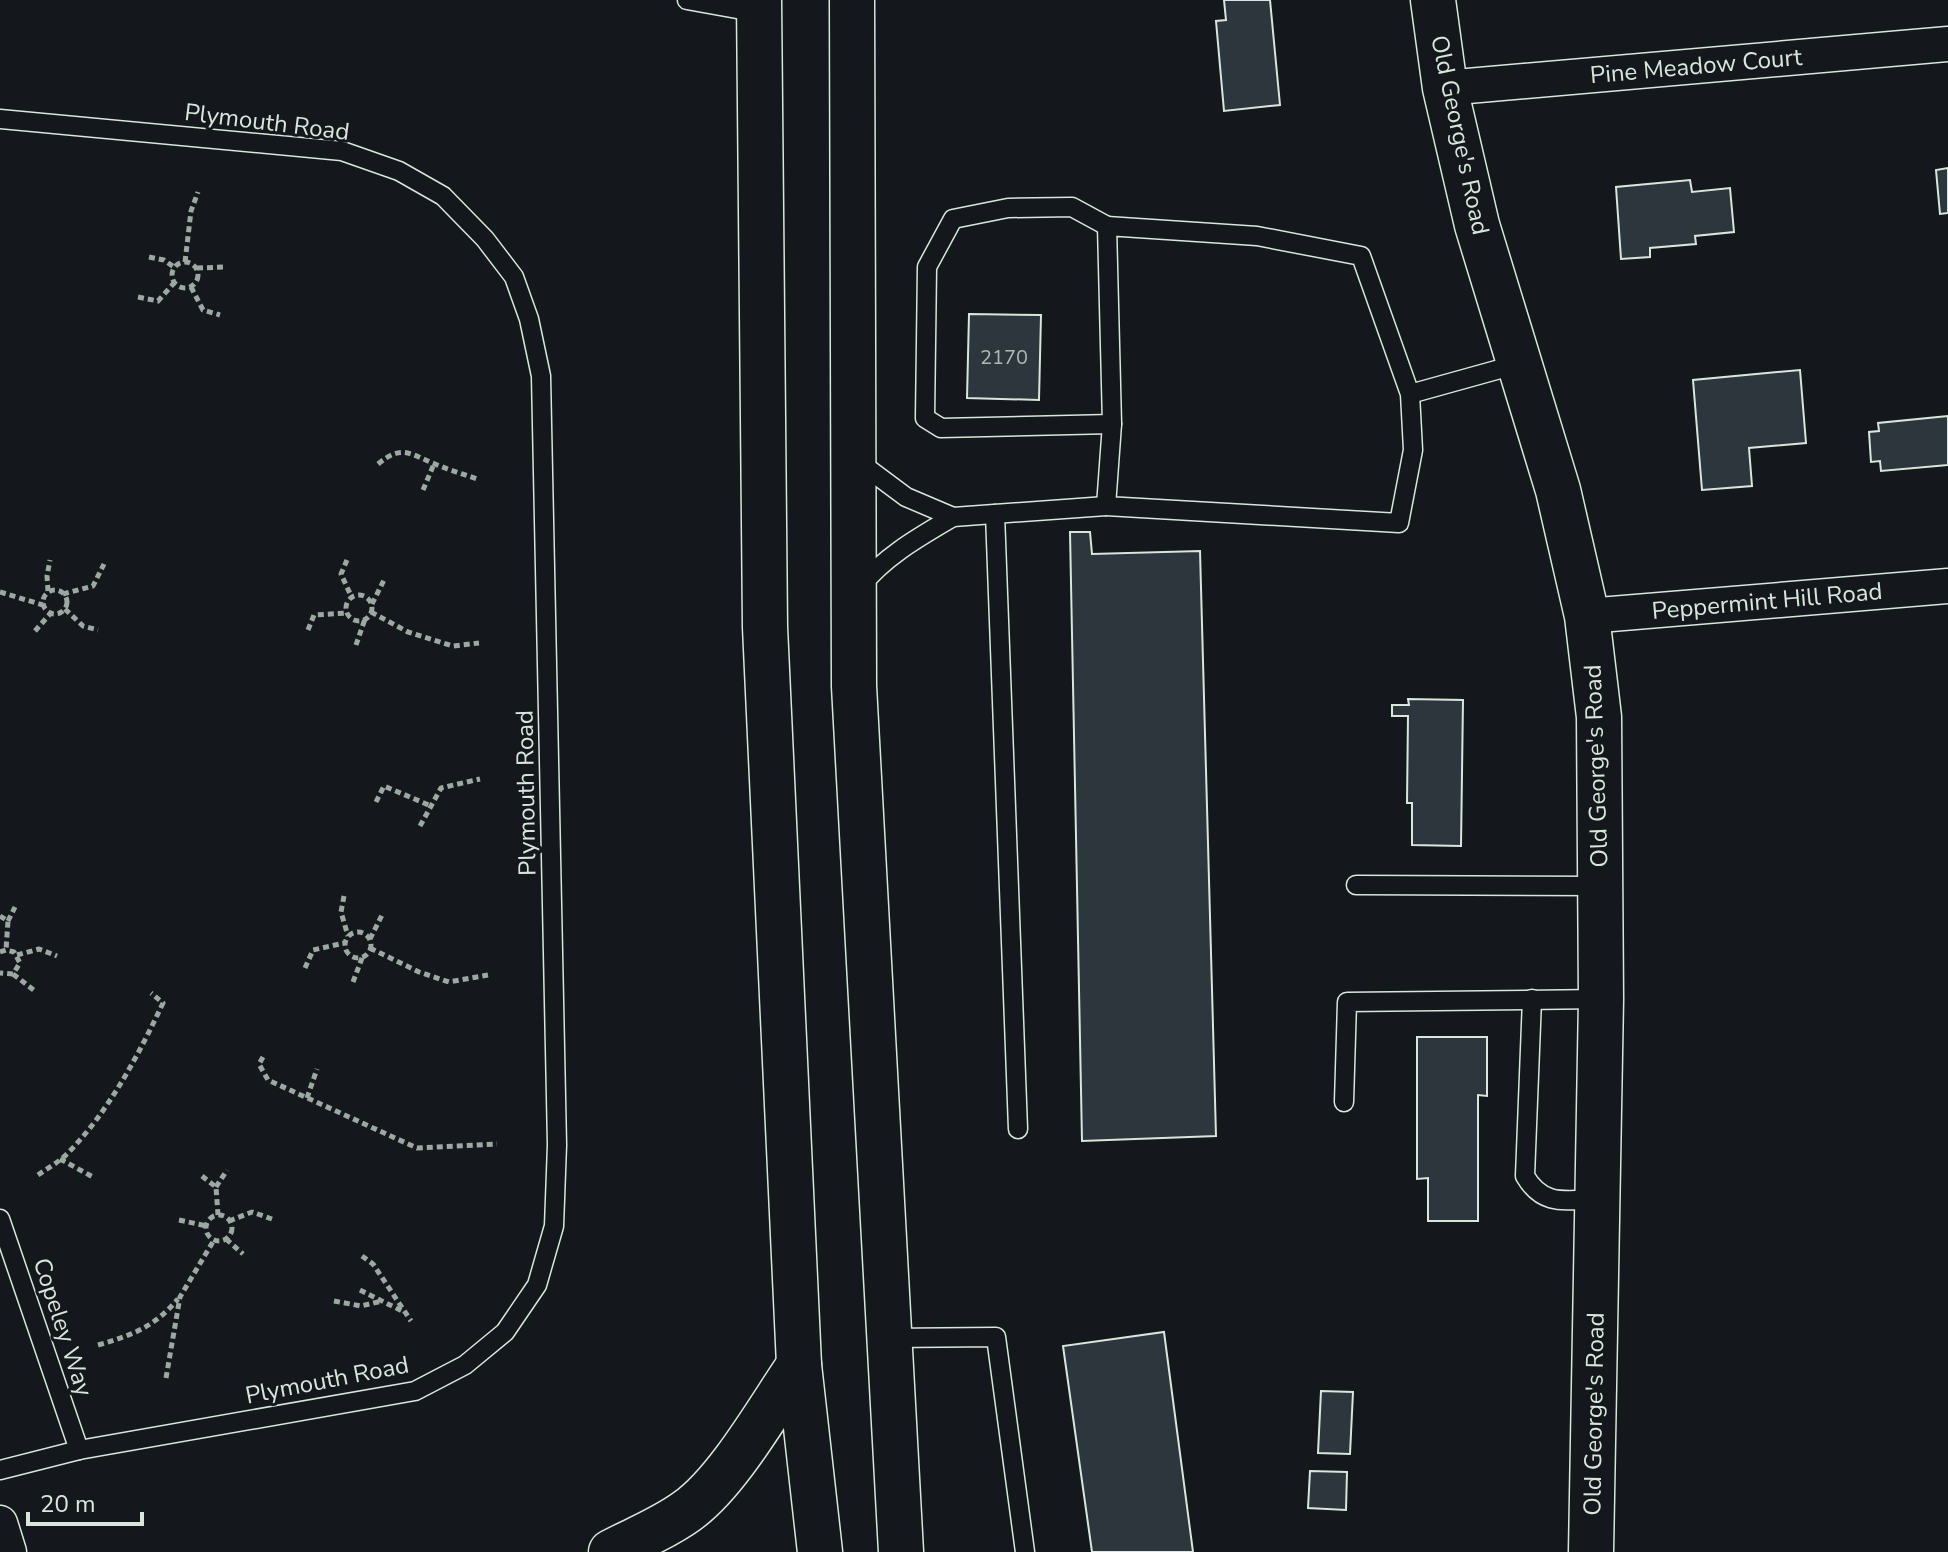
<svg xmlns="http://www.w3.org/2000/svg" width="1948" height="1552" font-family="'Nunito Sans',sans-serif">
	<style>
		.building { fill: #2c363c; stroke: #d8e6dc; stroke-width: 2 }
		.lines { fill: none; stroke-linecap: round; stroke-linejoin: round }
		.lane-casing { stroke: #d8e6dc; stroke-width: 21 }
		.street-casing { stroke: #d8e6dc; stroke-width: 37 }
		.secondary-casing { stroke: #d8e6dc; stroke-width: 47 }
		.highway-casing { stroke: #d8e6dc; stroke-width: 47 }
		.path { stroke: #9da8a2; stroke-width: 5; stroke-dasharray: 6 4; stroke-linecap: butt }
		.lane { stroke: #14181c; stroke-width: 18 }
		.street { stroke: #14181c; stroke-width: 34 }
		.secondary { stroke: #14181c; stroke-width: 44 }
		.highway { stroke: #14181c; stroke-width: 44 }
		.labels { text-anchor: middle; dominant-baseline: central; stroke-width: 6; stroke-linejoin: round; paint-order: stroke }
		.number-label { font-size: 20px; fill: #adbab4 }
		.street-label { font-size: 24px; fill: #d8e6dc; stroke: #14181c }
	</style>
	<rect width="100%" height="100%" fill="#14181c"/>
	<!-- building -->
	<g class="building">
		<path d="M1224,0H1270L1280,105L1224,111L1216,21L1226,20Z"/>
		<path d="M1948,168V213L1940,214L1936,170Z"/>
		<path d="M1690,180L1692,192L1730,188L1734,232L1695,236L1696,244L1650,248V257L1621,259L1616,187Z"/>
		<path d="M969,314L1041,315L1039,400L967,398Z"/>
		<path d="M1800,370L1806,443L1749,448L1752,486L1702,490L1693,380Z"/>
		<path d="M1948,416V465L1881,471L1880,461L1871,462L1869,432L1879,431L1878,423Z"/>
		<path d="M1070,532H1090L1092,554L1200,551L1216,1136L1082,1141Z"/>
		<path d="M1408,699L1463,700L1461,846L1412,845V803H1407L1408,716H1392V705H1409Z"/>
		<path d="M1417,1037H1487V1096L1478,1095V1221H1428V1178L1417,1179Z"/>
		<path d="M1164,1332L1193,1552H1092L1063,1346Z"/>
		<path d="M1321,1391L1353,1392L1350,1454L1318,1453Z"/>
		<path d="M1310,1471L1347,1472L1346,1510L1308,1508Z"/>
	</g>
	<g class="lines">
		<defs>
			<g id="lane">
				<path d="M687,0L759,13"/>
				<path d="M0,119L342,151L399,171L443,196L485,239L514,277L529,319L541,376L557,1145L554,1226L537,1285L505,1332L465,1365L415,1391L79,1450L0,1470"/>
				<path d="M1107,226L1072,207L1008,208L953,219L927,267L925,418L941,428L1112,424"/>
				<path d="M1410,394L1413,450L1399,523L1106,506L1112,424L1107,226L1257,236L1361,256L1410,394L1518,364"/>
				<path d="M855,459L906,497L953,517L1106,506"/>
				<path d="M995,514L1018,1129"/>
				<path d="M860,587C885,556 919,537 953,517"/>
				<path d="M1356,885L1601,886"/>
				<path d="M1532,999L1525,1176C1543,1207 1566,1200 1598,1199"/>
				<path d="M1344,1102L1347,1002L1600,999"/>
				<path d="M0,1219L79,1450"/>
				<path d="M889,1338L996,1337L1025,1552"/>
			</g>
			<g id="street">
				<path d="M1445,88L1948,44"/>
				<path d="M1587,616L1948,586"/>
				<path d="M0,1523L9,1552"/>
			</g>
			<path id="secondary" d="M1433,0L1445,88L1477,225L1558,490L1587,616L1599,717L1601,999L1591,1552"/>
			<g id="highway">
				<path d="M759,0L765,627L799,1365L820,1552"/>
				<path d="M852,0L854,686L901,1552"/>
				<path d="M611,1552C636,1539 664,1528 687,1511C728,1482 770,1407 799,1365"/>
			</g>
		</defs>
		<!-- lane casing -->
		<use href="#lane" class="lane-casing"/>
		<!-- street casing -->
		<use href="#street" class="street-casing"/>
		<!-- secondary casing -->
		<use href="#secondary" class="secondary-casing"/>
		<!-- highway casing -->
		<use href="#highway" class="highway-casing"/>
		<!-- path -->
		<g class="path">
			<path d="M149,257L164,260L174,267"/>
			<circle cx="185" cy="275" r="13"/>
			<path d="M185,262L191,211L198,192"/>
			<path d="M197,268L225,267"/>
			<path d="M191,287L203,310L220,315"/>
			<path d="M138,297L158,301L174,283"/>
			<path d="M378,464C402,444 410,454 435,464C449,470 463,474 477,479"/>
			<path d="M423,490L434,464"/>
			<path d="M347,560L341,574L352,598"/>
			<circle cx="55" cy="602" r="12"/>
			<path d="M48,591L47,576L50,560"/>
			<path d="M0,592L43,605"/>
			<path d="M63,594L93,586L104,564"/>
			<circle cx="359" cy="608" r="13"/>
			<path d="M372,604L385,578"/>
			<path d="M65,609L83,626L98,630"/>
			<path d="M371,612L408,632L453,646L479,643"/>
			<path d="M308,630L314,615L347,613"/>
			<path d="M35,631L50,614"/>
			<path d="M356,645L365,619"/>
			<path d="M376,802L384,786L431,806"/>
			<path d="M420,826L441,788L480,779"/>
			<path d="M344,896L341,912L348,936"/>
			<path d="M0,916L8,921L6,950"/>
			<path d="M8,921L15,907"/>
			<circle cx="358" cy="945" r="13"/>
			<path d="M370,939L382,915"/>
			<path d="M370,948L419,972L449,982L488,975"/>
			<path d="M0,952L6,950L14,952L20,963L13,974L0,973"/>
			<path d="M17,955L39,949L57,956"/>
			<path d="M305,968L313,950L344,943"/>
			<path d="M13,974L35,991"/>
			<path d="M353,982L362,958"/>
			<path d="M263,1057L259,1064L268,1080L417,1148L497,1144"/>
			<path d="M307,1098L317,1069"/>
			<path d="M60,1159L93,1177"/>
			<path d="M38,1175C48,1168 59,1162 68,1153C109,1111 138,1056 163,1003L151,993"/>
			<path d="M202,1176L216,1187L218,1215"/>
			<path d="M216,1187L227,1170"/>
			<circle cx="219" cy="1228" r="13"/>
			<path d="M179,1220L207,1226"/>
			<path d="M229,1221L252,1212L272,1219"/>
			<path d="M226,1239L243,1254"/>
			<path d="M362,1256L373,1264L411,1321"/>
			<path d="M360,1290L404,1312"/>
			<path d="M334,1301L361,1306L382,1301"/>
			<path d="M98,1345C133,1335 154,1327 178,1299"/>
			<path d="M166,1378L180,1297L214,1240"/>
		</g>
		<!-- lane -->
		<use href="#lane" class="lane"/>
		<!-- street -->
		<use href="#street" class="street"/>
		<!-- secondary -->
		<use href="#secondary" class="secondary"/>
		<!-- highway -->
		<use href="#highway" class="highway"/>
	</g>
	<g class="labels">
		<!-- number labels -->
		<g class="number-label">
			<text x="1004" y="357">2170</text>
		</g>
		<!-- street labels -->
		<g class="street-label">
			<text transform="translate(1696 66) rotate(-5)">Pine Meadow Court</text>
			<text transform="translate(267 122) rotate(7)">Plymouth Road</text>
			<text transform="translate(1460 135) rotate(78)">Old George's Road</text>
			<text transform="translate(1767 601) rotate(-5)">Peppermint Hill Road</text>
			<text transform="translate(1596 766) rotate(-92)">Old George's Road</text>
			<text transform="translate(526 793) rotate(-91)">Plymouth Road</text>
			<text transform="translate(63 1327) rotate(72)">Copeley Way</text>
			<text transform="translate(327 1380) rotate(-11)">Plymouth Road</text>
			<text transform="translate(1594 1414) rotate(-89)">Old George's Road</text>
		</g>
	</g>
	<!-- scale -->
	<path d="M28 1512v12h114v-12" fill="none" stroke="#d8e6dc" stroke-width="4"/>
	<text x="40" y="1512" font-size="24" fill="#d8e6dc" stroke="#14181c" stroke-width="6" paint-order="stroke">20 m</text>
</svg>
